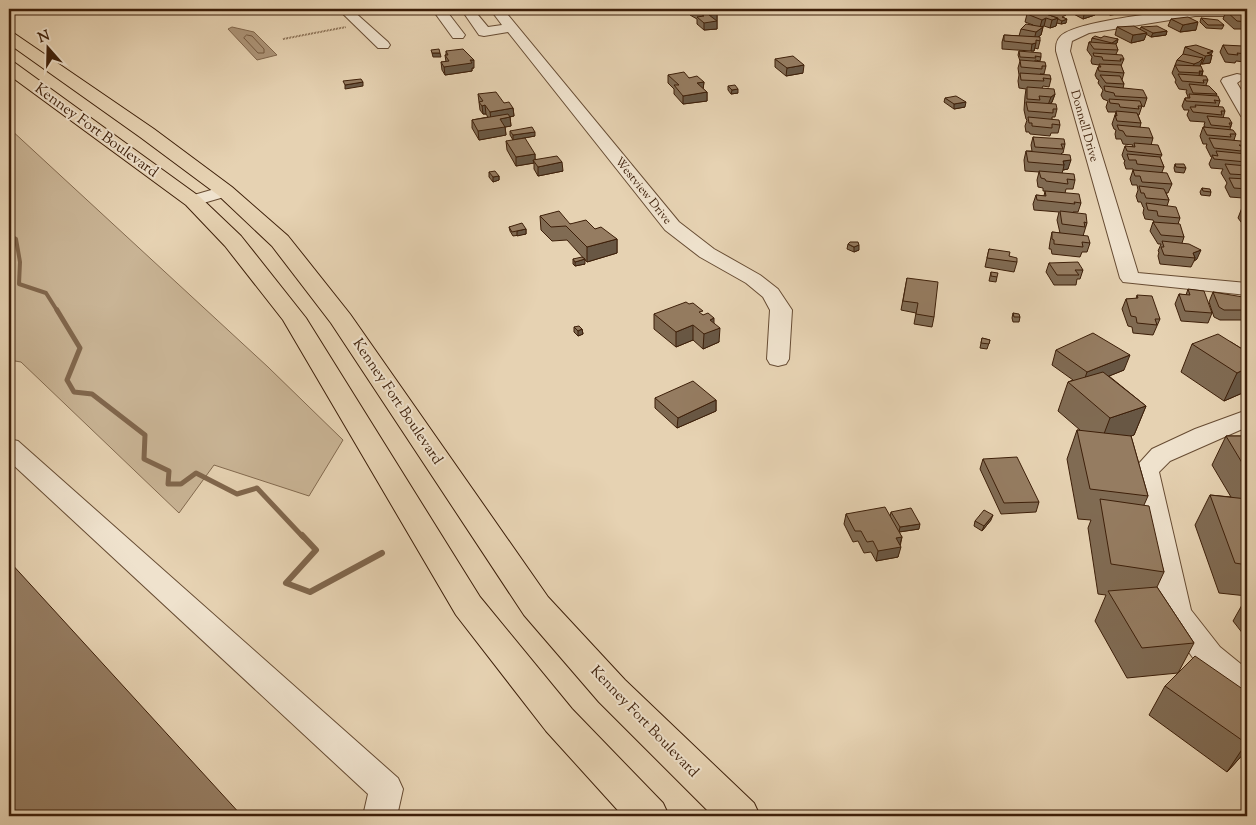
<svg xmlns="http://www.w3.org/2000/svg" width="1256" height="825" font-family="'Sorts Mill Goudy',serif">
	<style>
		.green { fill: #c9b495; stroke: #836a4f }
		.water { fill: #ad9579; stroke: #80664c }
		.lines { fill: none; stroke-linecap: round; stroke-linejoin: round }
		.shore { stroke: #755a41; stroke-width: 1 }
		.stream-far2 { stroke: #80664c; stroke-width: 4 }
		.stream-far1 { stroke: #80664c; stroke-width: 5 }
		.stream { stroke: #80664c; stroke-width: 6 }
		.minor-casing { stroke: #674c33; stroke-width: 2 }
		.major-casing { stroke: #3d1f09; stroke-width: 2 }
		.path { stroke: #3d1f09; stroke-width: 2; stroke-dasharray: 0.5 1; stroke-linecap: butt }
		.minor { fill: #efe2cd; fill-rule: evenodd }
		.major { fill: #e6d2b2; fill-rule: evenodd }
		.wall { fill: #806b53; stroke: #3d1f09 }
		.shaded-wall { fill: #685744; stroke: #3d1f09 }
		.building { fill: #957c61; stroke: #3d1f09 }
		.labels { text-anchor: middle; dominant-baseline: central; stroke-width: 4; stroke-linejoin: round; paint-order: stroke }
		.far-street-label { font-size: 12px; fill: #3d1f09; stroke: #efe2cd }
		.street-label { font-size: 15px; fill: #3d1f09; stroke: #efe2cd }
	</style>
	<rect width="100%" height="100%" fill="#e6d2b2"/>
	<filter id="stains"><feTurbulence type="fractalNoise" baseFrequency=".004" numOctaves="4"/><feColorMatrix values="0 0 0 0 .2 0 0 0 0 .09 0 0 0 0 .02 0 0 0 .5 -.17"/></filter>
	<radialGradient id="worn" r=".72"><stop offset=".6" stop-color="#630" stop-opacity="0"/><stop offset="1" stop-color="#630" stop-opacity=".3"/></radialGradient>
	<!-- green -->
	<path class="green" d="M9,128L268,367L343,440L309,496L214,465L179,513L21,362L9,360Z"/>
	<!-- water -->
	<path class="water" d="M232,27L254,32L277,55L257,60L228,29Z"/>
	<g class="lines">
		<!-- shore -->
		<path class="shore" d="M247,35L252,36L264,49V53H258L244,38Z"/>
		<!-- stream-far2 -->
		<path class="stream-far2" d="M9,235L16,239L20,262L19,284L46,293L58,312"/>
		<!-- stream-far1 -->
		<path class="stream-far1" d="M57,310L80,348L67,380L74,392L92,394L145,435L144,459L169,471L168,484H181L196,473L237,494L257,488L303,537"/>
		<!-- stream -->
		<path class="stream" d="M302,535L316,550L286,583L310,592L382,553"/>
		<defs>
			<g id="minor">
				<path d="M338,9H351L388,42L390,45L388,48H378Z"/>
				<path d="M432,9H445L465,35L463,38H453Z"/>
				<path d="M461,9H473L488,27L502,25L490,9H503L679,222L714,249L760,275L778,289L792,310L789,359L786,364L778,366L770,364L767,359L770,310L763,297L746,283L700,257L665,230L508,32L484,36L479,35Z"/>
				<path d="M1191,9H1247V16H1195L1089,33L1072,41L1070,51L1138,273L1247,283V295L1123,282L1120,278L1056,51C1056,46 1056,41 1060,37C1073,21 1167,12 1191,9Z"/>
				<path d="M1237,74L1242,75L1244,78L1237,83L1247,100V118L1241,116L1221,81L1223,78Z"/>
				<path d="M225,186L231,187L234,191L231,195L193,206L187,205L184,201L187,197Z"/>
				<path d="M1247,410V427L1170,461L1159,472L1191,610L1220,647L1247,669V700L1236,696L1198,665L1162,614L1133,470L1152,449L1195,429Z"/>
				<path d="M9,439L18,441L398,778L403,789L397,816H363L368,794L9,461Z"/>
			</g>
			<g id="major">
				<path d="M9,32L15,34L154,129L232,187L288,236L350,314L548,597L625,680L754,803L760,816H713L599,702L524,615L331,323L272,246L218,195L140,137L9,44Z"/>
				<path d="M9,62L15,63L200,197L241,236L306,318L480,597L572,709L663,803L669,816H623L546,731L456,615L283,320L225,246L186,205L9,75Z"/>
			</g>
		</defs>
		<!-- minor casing -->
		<use href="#minor" class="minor-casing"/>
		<!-- major casing -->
		<use href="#major" class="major-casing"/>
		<!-- path -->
		<path class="path" d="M283,39L346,27"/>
		<!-- minor -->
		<use href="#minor" class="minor"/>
		<!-- major -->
		<use href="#major" class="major"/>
	</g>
	<!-- wall -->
	<g class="wall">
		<path d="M691,9H709L717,14V29L704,30L697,24V19L690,15Z"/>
		<path d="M1069,9H1097L1095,15L1083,19L1068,11Z"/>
		<path d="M1099,9H1128L1126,13L1110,15L1099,10Z"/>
		<path d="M1130,9H1148L1147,10L1137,12Z"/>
		<path d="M1226,11L1247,15V29H1234L1223,19Z"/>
		<path d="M1027,14H1046L1065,18L1066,23L1061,24L1057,23L1056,26L1050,28L1044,26L1042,27H1043L1041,35L1038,37L1040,41L1038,49L1035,48L1034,51H1031L1002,49V42L1004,35L1019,36L1021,29L1033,25L1025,22Z"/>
		<path d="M1201,18L1224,25L1222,29L1206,28L1200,22Z"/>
		<path d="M1171,19L1196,30L1180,32L1168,26Z"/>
		<path d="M1117,27L1140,29L1141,27L1167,31L1166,35L1151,37L1146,34L1144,40L1131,43L1115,35Z"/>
		<path d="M1092,38H1101L1118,39L1117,43L1115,44L1118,50L1116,54L1124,59L1121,66L1124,73L1122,80L1124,84L1123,88L1147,98L1144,107L1142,106L1139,115H1138L1141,123L1140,127L1153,138L1151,145L1162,155L1160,158L1164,167L1162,172L1172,184L1168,193H1166L1169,200L1167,206L1180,218L1178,224L1184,237L1182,243L1197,259L1194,261L1191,267L1160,264L1158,256L1159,252L1158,251L1161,244H1158L1150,231L1153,222H1154L1153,220L1145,219L1143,213L1144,208L1143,207L1141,202H1138L1136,196L1138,190L1137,185H1132L1130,179L1133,170V169H1126L1124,163L1125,160H1124L1122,155L1125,146L1132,147L1133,145L1123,144L1121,139H1116L1115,134L1116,130L1114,129L1112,124L1116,112H1108L1106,107L1108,101L1103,99L1101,95L1103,90L1098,83L1099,80L1097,79L1095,75L1098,67H1099V65L1092,64L1091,61L1092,57L1087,50L1089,42H1091Z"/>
		<path d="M1223,45L1247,53V56L1245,62L1236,61L1235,63L1225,62L1220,52Z"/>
		<path d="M1185,47L1212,55L1210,63L1202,64H1201L1200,66L1203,71L1202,76L1208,80L1206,85L1217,94L1216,96L1220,101L1218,107L1225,111L1223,118L1232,123L1230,129L1236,134L1234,140L1244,146L1241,153L1247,154V226H1244L1238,218L1243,205L1244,206L1242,201L1243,198L1230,197L1225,187L1227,183L1221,173L1223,169L1211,168L1209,164L1212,157H1211L1206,147L1207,144H1203L1200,136L1203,127H1205L1204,125L1205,122L1190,121L1187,115L1189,110H1184L1182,106L1185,98H1188V97L1186,92L1187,90L1179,89L1175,82L1176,80L1172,73L1177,60L1183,54Z"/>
		<path d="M446,51L474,68H472V71L445,75L442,70L441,62H446L445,55H446Z"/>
		<path d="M1019,51L1041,57L1040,61L1035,60V61L1046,66L1044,74H1040L1051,79L1049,87L1043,86L1042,88L1055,94L1052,102L1051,104L1057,109L1055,117H1052V119L1060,125L1058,133H1051L1050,136L1030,134L1029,132H1026L1025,126L1027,120L1026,119L1024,110L1025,96L1026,89L1019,88L1018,81L1019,75L1018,68L1020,61L1018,55Z"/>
		<path d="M775,59L803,73L786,76L775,67Z"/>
		<path d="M668,75L689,78L704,82L703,89L707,92V101L683,104L674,94V89L668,83Z"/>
		<path d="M728,86L738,93L731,94L728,90Z"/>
		<path d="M478,94L504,103L513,108L514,116L510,117L511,126L505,127L506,135L479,140L472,128V120L488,117L486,114H483L480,110Z"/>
		<path d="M945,98L965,107L954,109L944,102Z"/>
		<path d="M510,131L535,136L513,140L510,135Z"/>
		<path d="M1033,137L1065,144L1063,153H1062L1061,154L1068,169L1063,170L1062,173L1075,180L1073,189H1066L1065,193L1081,203L1078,212H1073L1072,213L1087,223L1083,236L1090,243L1087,252H1082L1080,257L1052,254L1051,249H1049L1050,242L1052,232L1060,233L1057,220L1059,212L1034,210L1033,204L1036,195L1044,196L1045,191H1043V188L1038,187L1037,180L1039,172L1025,171L1024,160L1026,151H1032L1031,145Z"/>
		<path d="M506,141L535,154V159L563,171L538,176L534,169V163L516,166L507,150Z"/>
		<path d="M1175,164L1186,168L1184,173L1175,172L1174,168Z"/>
		<path d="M489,172L499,176V180L493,182L489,177Z"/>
		<path d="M1202,188L1211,192L1210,196L1201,195L1200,192Z"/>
		<path d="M540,216L570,224L595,229L617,239V253L587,262L567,240L552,241L541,230Z"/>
		<path d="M509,227L526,229V234L513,236L510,231Z"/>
		<path d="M848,244L859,250L854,252L847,249Z"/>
		<path d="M989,249L1009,256L1017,262L1014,272L985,267Z"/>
		<path d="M573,259L585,264L575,266L573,264Z"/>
		<path d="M1049,263L1083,270L1080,279H1077L1076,285H1054L1046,272Z"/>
		<path d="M991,272L997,277L996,282L989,281Z"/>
		<path d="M907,278L934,317L932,327L914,324L916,313L901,310Z"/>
		<path d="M1188,289L1212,313L1208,323L1181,321L1175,304L1179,294L1186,295Z"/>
		<path d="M1213,292L1247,307V313L1244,320H1220L1214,317L1209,302Z"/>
		<path d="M1137,295L1160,319L1153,335L1133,333L1132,327L1128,326L1122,309L1126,299H1136Z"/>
		<path d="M1013,313L1020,317L1019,322H1013L1012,318Z"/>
		<path d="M654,314L703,315L714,323L719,342L703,349L693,340L676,347L654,329Z"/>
		<path d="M574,327L582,329L583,334L578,336L574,332Z"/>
		<path d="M982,338L990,340L987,349L980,348Z"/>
		<path d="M1231,342L1247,352V391L1224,401L1181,372L1192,344Z"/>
		<path d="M1056,350L1124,370L1109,376L1146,406L1134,435L1131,436L1148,496L1144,505L1164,572L1157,587L1194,643L1178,673L1127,678L1095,621L1106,595L1098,594L1088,528L1091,520L1078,519L1067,459L1077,430H1080L1058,411L1068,382L1073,380L1052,365Z"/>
		<path d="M655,398L716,400V411L677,428L655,408Z"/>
		<path d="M1226,436H1247V596L1219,593L1195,525L1210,495L1231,497L1212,465Z"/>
		<path d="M983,459L1039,502L1036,512L1001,514L980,469Z"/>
		<path d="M891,512L919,529L899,532L902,537L898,557L876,561L871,552L864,553L858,541L853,542L844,524L846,514L890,516Z"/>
		<path d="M991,520L982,531L974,526L975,521Z"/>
		<path d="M1247,596V639L1233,621Z"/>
		<path d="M1165,686L1247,692V750L1227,772L1149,715Z"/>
	</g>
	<!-- shaded-wall -->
	<g class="shaded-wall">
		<path d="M1094,9H1097L1095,15L1083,19L1085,11Z"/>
		<path d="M1112,9H1128L1126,13L1110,15Z"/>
		<path d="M1138,9H1148L1147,10L1137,12Z"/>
		<path d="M717,14V29L704,30V23L709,15Z"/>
		<path d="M1046,18L1044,26L1040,27L1042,20Z"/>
		<path d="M1058,18L1056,26L1050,28L1052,20Z"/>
		<path d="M1067,19L1066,23L1061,24L1062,21Z"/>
		<path d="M1198,22L1196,30L1180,32L1183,25Z"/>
		<path d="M1043,27L1041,35L1034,40L1036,32Z"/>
		<path d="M1167,31L1166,35L1151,37L1153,33Z"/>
		<path d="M1147,33L1144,40L1131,43L1133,35Z"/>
		<path d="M1118,39L1117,43L1111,47L1112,43Z"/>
		<path d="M1036,43L1034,51H1031L1032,44Z"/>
		<path d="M1213,51L1211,55H1212L1210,63L1202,64L1207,53Z"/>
		<path d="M432,53H440L441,57H433Z"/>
		<path d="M1203,58L1200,66L1191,72L1194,64Z"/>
		<path d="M470,60H474V68H472V71L445,75L444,67Z"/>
		<path d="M804,65L803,73L786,76L787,68Z"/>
		<path d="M1199,71H1203L1200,79H1197L1200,73Z"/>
		<path d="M363,82V86L345,89V85Z"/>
		<path d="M704,82L703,90L697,83Z"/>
		<path d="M738,89V93L731,94L732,90Z"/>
		<path d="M707,92V101L683,104V96Z"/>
		<path d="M1055,94L1052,102L1048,105L1051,97Z"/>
		<path d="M966,102L965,107L954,109V104Z"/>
		<path d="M485,105L486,114H483L482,106Z"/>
		<path d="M513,108L514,116L491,120L490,112Z"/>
		<path d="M510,117L511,126L505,127L506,135L479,140L478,131L500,119Z"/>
		<path d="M535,132V136L513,140V135Z"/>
		<path d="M535,154V162L533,160L534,163L516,166V157Z"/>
		<path d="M1071,160L1068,169L1063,170L1064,165L1063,161Z"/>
		<path d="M562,162L563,171L538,176V167Z"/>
		<path d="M499,176V180L493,182V177Z"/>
		<path d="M526,229V234L517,236V231Z"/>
		<path d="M617,239V253L587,262V247Z"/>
		<path d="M859,245V250L854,252V247Z"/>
		<path d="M1201,250L1197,259L1194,261L1195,258L1193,253Z"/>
		<path d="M585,259V264L575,266V262Z"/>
		<path d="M714,318V330L720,328L719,342L703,349L704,334L710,320Z"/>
		<path d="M693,325V340L676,347V332Z"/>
		<path d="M582,329L583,334L578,336V331Z"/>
		<path d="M1130,355L1124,370L1082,387L1087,372Z"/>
		<path d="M1247,368V391L1224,401L1237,373Z"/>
		<path d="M716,400V411L677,428L678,418Z"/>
		<path d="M1146,406L1134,435L1099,447L1110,418Z"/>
		<path d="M993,515L991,520L982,531L984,526Z"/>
		<path d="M920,524L919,529L899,532L900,527Z"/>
		<path d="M902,537L899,547H901L898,557L876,561L878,551L896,538Z"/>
		<path d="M1247,742V750L1227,772Z"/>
	</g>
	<!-- building -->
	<g class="building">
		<path d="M692,9H709L717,14L709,15L717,21L704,23L697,17L704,16Z"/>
		<path d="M1080,9H1094L1085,11Z"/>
		<path d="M1037,11L1058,18L1052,20L1046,18L1042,20L1027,14Z"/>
		<path d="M1056,11L1066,15L1062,17L1067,19L1062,21L1058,19V18L1046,14Z"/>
		<path d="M1226,11L1243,12L1247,15V22L1237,21Z"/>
		<path d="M1188,17L1198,22L1183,25L1171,19Z"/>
		<path d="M1201,18L1218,20L1224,25H1208Z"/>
		<path d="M1026,24L1043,27L1036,32L1021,29Z"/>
		<path d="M1134,26L1147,33L1133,35L1117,27Z"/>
		<path d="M1157,26L1167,31L1153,33L1141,27Z"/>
		<path d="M1004,35L1040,37V41L1036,40V43L1032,44L1004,41Z"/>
		<path d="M1095,36L1101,38L1104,36L1118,39L1112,43L1092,38Z"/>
		<path d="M1089,42L1116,44L1118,50L1094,49Z"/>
		<path d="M1196,45L1213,51L1207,53L1212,55L1205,56L1185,47Z"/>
		<path d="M1223,45L1243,46L1247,54L1237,53L1238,55L1228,54Z"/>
		<path d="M439,49L440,53H432L431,50Z"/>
		<path d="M463,49L474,60H470L472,63L444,67L441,62L449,61L445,55H448L446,51Z"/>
		<path d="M1019,51L1041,53V57L1035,56L1036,58L1020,57Z"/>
		<path d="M1093,53L1122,55L1124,59H1120L1121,61L1103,60L1102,57L1094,56Z"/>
		<path d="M1183,54L1203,58L1199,62L1194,64L1177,60Z"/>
		<path d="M793,56L804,65L787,68L775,59Z"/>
		<path d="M1020,60L1045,62L1046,66H1042V69L1021,67Z"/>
		<path d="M1099,64L1121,65L1124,73L1099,71L1098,67H1101Z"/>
		<path d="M1175,65L1201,66L1203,71H1199L1200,73L1179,72Z"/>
		<path d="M684,72L689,78L697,76L704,82L697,83L707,92L683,96L674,85H679L668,75Z"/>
		<path d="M1020,73L1050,75L1051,79L1043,78L1044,81L1021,80Z"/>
		<path d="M1178,74L1206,76L1208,80H1203L1204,83L1182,81Z"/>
		<path d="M1100,75L1120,76L1124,84L1106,83Z"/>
		<path d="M361,79L363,82L345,85L343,81Z"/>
		<path d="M1189,84L1209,86L1217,94L1193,93Z"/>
		<path d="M735,85L738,89L732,90L728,86Z"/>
		<path d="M1104,86L1143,90L1147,98L1115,96L1114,93L1105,91Z"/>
		<path d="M1027,87L1054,89L1055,94L1051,97L1039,96L1040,100L1027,99Z"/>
		<path d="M496,92L504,103L509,102L513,108L490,112L485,105L482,106L479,102L483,101L478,94Z"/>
		<path d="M1189,94L1218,96L1220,101L1214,100L1216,103L1186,101L1185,98H1190Z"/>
		<path d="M956,96L966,102L954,104L945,98Z"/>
		<path d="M1109,99L1140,101L1142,106H1138L1139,109L1120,107L1119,104L1110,103Z"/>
		<path d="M1026,102L1056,104L1057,109H1053V113L1028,111Z"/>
		<path d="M1195,105L1223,107L1225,111H1221L1222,115L1193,112L1190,107H1196Z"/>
		<path d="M1116,111L1137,113L1141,123L1117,121L1115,115L1117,116Z"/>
		<path d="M508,114L510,117L500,119L505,127L478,131L472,120Z"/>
		<path d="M1207,116L1229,118L1232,123H1229L1231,127L1211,125Z"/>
		<path d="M1028,117L1059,120L1060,125L1052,124V128L1032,126V123H1029Z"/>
		<path d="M1117,125L1149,128L1153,138L1126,136L1123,131L1119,130Z"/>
		<path d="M532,127L535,132L513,135L510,131Z"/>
		<path d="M1203,127L1233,130L1236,134H1230L1231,137L1207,135Z"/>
		<path d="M1033,137L1064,139L1065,144H1061L1063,149L1035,147Z"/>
		<path d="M525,138L535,154L516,157L506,141Z"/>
		<path d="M1209,138L1241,141L1244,146L1239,145L1242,147L1241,151L1214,148Z"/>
		<path d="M1134,143L1158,145L1162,155L1127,151L1125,146L1135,147Z"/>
		<path d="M1026,151L1070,155L1071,160L1063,161L1064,165L1028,162Z"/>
		<path d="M1216,151L1247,154V158H1244L1246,162L1214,159L1212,155L1218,156Z"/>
		<path d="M1127,154L1160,157L1164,167L1137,164L1136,160H1129Z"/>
		<path d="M557,156L562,162L538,167L533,160Z"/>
		<path d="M1175,164H1184L1186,168L1176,167Z"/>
		<path d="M1225,164L1247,166V175L1230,174Z"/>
		<path d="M1133,170L1167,173L1172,184L1142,182L1140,176H1135Z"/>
		<path d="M495,171L499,176L493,177L489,172Z"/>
		<path d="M1039,171L1074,174L1075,180L1067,179L1068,184L1046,181L1045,179L1041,178Z"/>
		<path d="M1229,178L1247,179V189L1234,188Z"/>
		<path d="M1139,186L1164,189L1169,200L1146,198L1144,193H1141Z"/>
		<path d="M1202,188L1210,189L1211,192L1203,191Z"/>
		<path d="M1045,191L1079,194L1081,203L1074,202L1075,204L1037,200L1036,195L1046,196Z"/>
		<path d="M1146,203L1176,207L1180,218L1158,216L1157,211L1148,210Z"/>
		<path d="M1243,205L1247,206V215L1242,209H1245Z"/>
		<path d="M559,211L570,224L586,220L595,229L601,227L617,239L587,247L566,226L551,227L540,216Z"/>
		<path d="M1060,211L1086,214L1087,223L1084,222L1085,227L1062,224Z"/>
		<path d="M1153,222L1180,224L1184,237L1161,235Z"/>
		<path d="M522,223L526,229L512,232L509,227Z"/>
		<path d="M1052,232L1088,236L1090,243L1082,242L1083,247L1054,244V240L1052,239Z"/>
		<path d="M1162,241L1189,244L1201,250L1193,253L1195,258L1164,255L1161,247H1164Z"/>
		<path d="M850,242H858L859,245L854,247L848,244Z"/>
		<path d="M989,249L1010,252L1009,256L1017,258V262L987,258Z"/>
		<path d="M582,257L585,259L575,262L573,259Z"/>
		<path d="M1078,262L1083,270H1075L1079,275H1057L1049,263Z"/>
		<path d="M991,272L998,273L997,277L991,276Z"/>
		<path d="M907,278L938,282L934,317L916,314L918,303L903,301Z"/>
		<path d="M1188,289L1204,291L1212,313L1185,311L1179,294L1190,295Z"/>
		<path d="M1213,292L1243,297L1247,307V310H1224L1219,307Z"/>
		<path d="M1137,295L1152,296L1160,319H1155L1157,325L1137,323L1136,317L1131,316L1126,299L1138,298Z"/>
		<path d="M686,302L689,304L693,303L703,311L699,312L703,315L708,313L714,318L710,320L720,328L704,334L693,325L676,332L654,314Z"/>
		<path d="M1013,313L1019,314L1020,317H1014Z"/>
		<path d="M579,326L582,329L578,331L574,327Z"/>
		<path d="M1093,333L1130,355L1087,372L1056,350Z"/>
		<path d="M1218,334L1247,352V368L1237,373L1192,344Z"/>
		<path d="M982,338L990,340L989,344L981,343Z"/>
		<path d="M1103,372L1146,406L1110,418L1068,382Z"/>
		<path d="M693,381L716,400L678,418L655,398Z"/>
		<path d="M1077,430L1131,436L1148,496L1090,489Z"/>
		<path d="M1226,436H1247V471Z"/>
		<path d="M1017,457L1039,502L1004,503L983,459Z"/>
		<path d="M1210,495L1247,499V565L1235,563Z"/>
		<path d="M1100,499L1149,506L1164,572L1111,564Z"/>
		<path d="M885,507L902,537L896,538L901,547L878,551L873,541L867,542L861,531H855L846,514Z"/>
		<path d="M911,508L920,524L900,527L891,512Z"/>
		<path d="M984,510L993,515L984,526L975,521Z"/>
		<path d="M9,561L242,816H9Z"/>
		<path d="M1157,587L1194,643L1142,648L1108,591Z"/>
		<path d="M1195,656L1247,692V742L1246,743L1165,686Z"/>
	</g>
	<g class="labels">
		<!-- far-street labels -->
		<g class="far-street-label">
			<text transform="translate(1084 126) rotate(74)">Donnell Drive</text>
			<text transform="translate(643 191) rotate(51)">Westview Drive</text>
		</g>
		<!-- street labels -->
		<g class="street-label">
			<text transform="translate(96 131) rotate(36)">Kenney Fort Boulevard</text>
			<text transform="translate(397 402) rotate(56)">Kenney Fort Boulevard</text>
			<text transform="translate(644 722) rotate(46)">Kenney Fort Boulevard</text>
		</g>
	</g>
	<!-- margin -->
	<rect width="1256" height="825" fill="none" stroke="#e6d2b2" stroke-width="30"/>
	<rect x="10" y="10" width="1236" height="805" fill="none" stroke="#3d1f09" stroke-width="2.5"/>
	<rect x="15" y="15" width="1226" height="795" fill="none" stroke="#3d1f09"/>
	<!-- north arrow -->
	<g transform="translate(48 48) rotate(340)" stroke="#efe2cd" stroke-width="4" paint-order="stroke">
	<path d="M0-4L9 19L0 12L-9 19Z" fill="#3d1f09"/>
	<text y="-8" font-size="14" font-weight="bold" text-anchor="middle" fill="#3d1f09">N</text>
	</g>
	<rect width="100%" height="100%" filter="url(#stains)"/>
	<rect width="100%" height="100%" fill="url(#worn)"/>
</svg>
